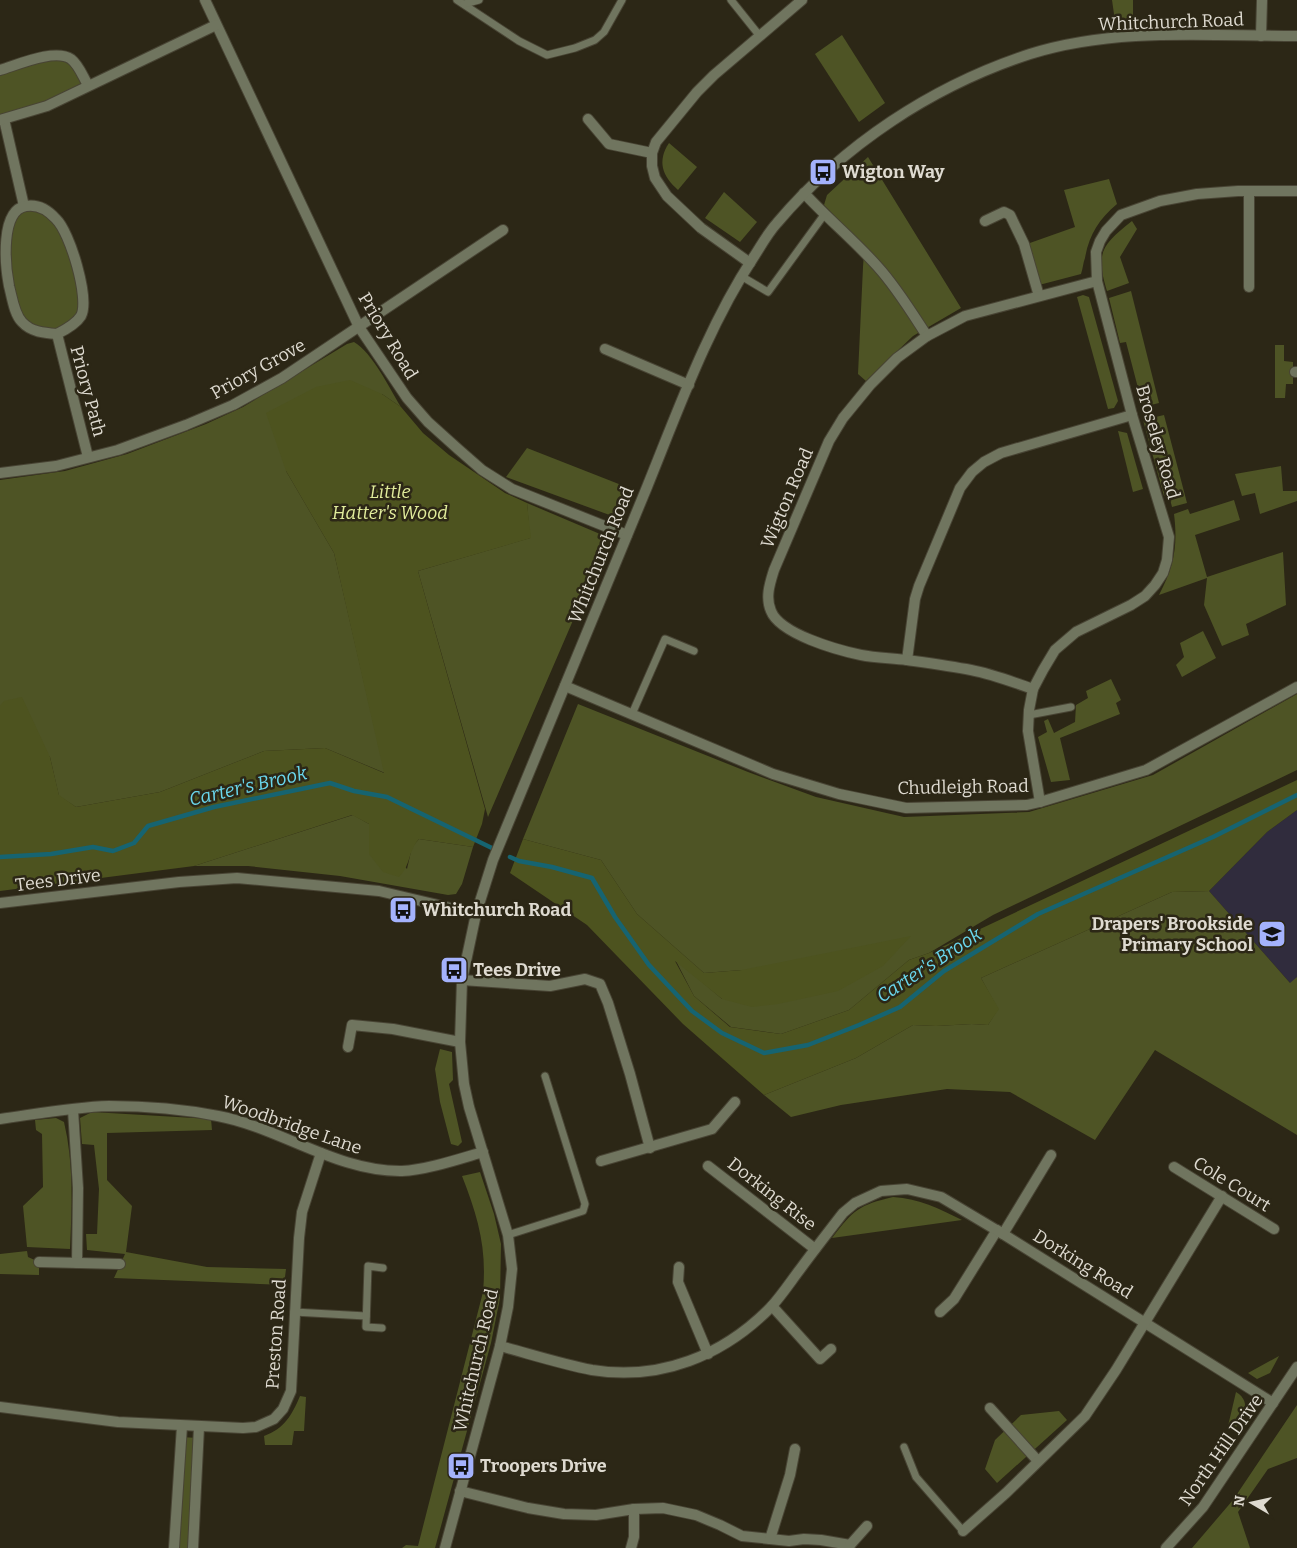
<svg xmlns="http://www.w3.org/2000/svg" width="1297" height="1548" font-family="Bitter,serif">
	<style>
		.education { fill: #302c3d }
		.green { fill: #4e5425 }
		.forest { fill: #4d531f }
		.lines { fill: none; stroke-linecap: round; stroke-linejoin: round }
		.stream { stroke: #166471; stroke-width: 4.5 }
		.service-casing { stroke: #484434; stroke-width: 9 }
		.pedestrian-casing { stroke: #484434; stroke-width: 12 }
		.minor-casing { stroke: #484434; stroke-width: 12 }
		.tertiary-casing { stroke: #484434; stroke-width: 12 }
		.service { stroke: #70755f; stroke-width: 7 }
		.pedestrian { stroke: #70755f; stroke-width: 10 }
		.minor { stroke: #70755f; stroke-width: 10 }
		.tertiary { stroke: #70755f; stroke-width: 10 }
		.labels { text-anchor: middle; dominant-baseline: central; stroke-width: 5; stroke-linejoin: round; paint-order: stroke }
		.street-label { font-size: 18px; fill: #dedad0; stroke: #2c2716 }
		.poi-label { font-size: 18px; font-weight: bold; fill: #dedad0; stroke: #2c2716; text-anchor: start }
		.park-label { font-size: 18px; font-style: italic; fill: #e2ed9c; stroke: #2c2716 }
		.water-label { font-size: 19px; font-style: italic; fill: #6ad6ec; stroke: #2c2716 }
	</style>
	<rect width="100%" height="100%" fill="#2c2716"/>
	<!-- education -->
	<path class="education" d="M1297,810V977L1291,984L1209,891L1267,832Z"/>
	<!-- green -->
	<g class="green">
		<path d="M1112,0H1133V20L1115,21Z"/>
		<path d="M842,35L885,103L859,122L815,54Z"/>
		<path d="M65,56L88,85L0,120V70Z"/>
		<path d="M669,143L697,167L678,190C662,176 657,161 669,143Z"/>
		<path d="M868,157L961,308L913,336L866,381L858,374L863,267L864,253L867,249L824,205L827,195Z"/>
		<path d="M1109,179L1117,204C1099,219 1089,235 1085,258C1083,263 1083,268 1081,274L1039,285L1027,244L1075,227L1064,190Z"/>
		<path d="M724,192L757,222L740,242L705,218Z"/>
		<path d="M24,206L58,220L75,264L80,317L57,334L21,321L5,264L14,212Z"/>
		<path d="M1132,221L1137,229L1120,257L1129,283L1107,291C1095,252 1102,245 1132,221Z"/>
		<path d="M1131,291L1159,403L1143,407L1126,342L1120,343L1109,298Z"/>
		<path d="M1083,295L1089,297L1118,401L1114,408L1108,409L1077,297Z"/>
		<path d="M354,342C372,352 390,389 401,407L382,394L286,471L334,553L385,773L325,748L264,751L160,792L76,807L59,796L50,757L0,706V480L65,471L127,454L206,424L243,407L347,344Z"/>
		<path d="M1275,345H1284V361L1293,362V384H1286L1285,398H1275Z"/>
		<path d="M1164,415L1187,503L1172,507L1169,495L1164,496L1143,420Z"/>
		<path d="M1118,431L1127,433L1143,489L1133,492Z"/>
		<path d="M527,448L629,488L615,517L506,477Z"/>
		<path d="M1281,466L1283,491H1297V501L1260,514L1255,493L1242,496L1235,474Z"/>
		<path d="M1234,500L1240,520L1195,535L1207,577L1283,552L1286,605L1246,624L1249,635L1222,646L1204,605L1207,578L1159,595C1174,567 1178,546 1174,514L1188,509L1190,514Z"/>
		<path d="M527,503L600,534L604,541L600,558L488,817L418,571L530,538Z"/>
		<path d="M1203,631L1216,658L1182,677L1176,665L1184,657L1180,643Z"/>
		<path d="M1111,679L1121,700L1116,703L1120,714L1060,738L1070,780L1051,782L1038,737L1047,732L1044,721L1048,719L1054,733L1075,722L1076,705L1088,698L1086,691Z"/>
		<path d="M1297,694V770L993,915L929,953L909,960L849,1010L781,1034L731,1027L694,996L675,959L722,999L742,970L704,973L637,914L601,860L523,839L578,704L748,772L816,797L904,817L1029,812L1153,775Z"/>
		<path d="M353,815L369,824L407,869L412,847L419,839L473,847L462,884L456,894L448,895L340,876L248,866H194Z"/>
		<path d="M1209,891L1290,983L1297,977V1135L1155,1050L1095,1140L1010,1092L947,1089L841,1105L791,1117L764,1095L856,1058L913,1025L936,1026L972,1024L988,1025L998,1009L981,978L1172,892Z"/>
		<path d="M440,1049L452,1052L453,1080L449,1084L462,1142L458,1146L451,1144L440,1102L435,1069Z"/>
		<path d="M92,1112L211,1119L212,1130L107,1133V1180L132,1206L126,1252L207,1267L286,1269L284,1285L114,1278L125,1254L87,1250L86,1234H97L99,1189L94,1145L82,1144L80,1118Z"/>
		<path d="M56,1118L64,1122C74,1164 72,1207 70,1249L27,1247L23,1206L43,1187L42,1134L36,1130L35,1120Z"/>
		<path d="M480,1172L494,1214L501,1244L500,1298L491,1343L435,1548H402L406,1545L418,1546L483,1292C487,1248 478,1217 462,1176Z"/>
		<path d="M893,1197C920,1199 938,1208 962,1220L832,1238C853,1210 859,1205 893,1197Z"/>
		<path d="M27,1251L28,1257L39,1262V1275L0,1274V1254Z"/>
		<path d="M1279,1356L1270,1373L1257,1379L1248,1373Z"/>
		<path d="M1236,1392C1254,1403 1241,1419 1233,1432L1228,1426Z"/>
		<path d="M300,1396L306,1397L304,1431H294L292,1445H265L264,1436C284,1429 292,1415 300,1396Z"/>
		<path d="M1297,1405V1458L1268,1469L1238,1512L1250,1548H1192L1233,1500Z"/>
		<path d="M1059,1411L1067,1420L997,1483L985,1469L995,1440L1021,1415Z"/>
		<path d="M181,1437L198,1438L193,1548H174Z"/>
	</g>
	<!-- forest -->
	<g class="forest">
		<path d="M350,380L382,394L401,407L423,433L449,455L505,493L527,503L531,538L418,571L485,809L482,824L473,847L419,839C407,853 412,863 399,877L383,872L369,854V824L352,815L194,866L0,891V706L4,701L22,697L50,757L59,795L76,807L160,792L264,751L325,748L384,773L334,553L286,471L266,413L316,387Z"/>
		<path d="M1297,780V810L1267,832L1209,891L1172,892L981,978L999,1009L988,1025L972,1024L936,1026L913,1025L856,1058L764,1095L683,1024L587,925L510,873L523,839L601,860L637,914L704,973L742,970L911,936L883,966L838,991L778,1004L752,1007L722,999L675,961L694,996L730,1027L781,1034L849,1010L909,960L929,953Z"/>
	</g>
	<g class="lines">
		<!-- stream -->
		<g class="stream">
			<path d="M0,857L51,854L93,847L113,851L134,843L148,826L214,807L330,783L354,791L387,797L496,850"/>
			<path d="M510,857L519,861L552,867L592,878L615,917L649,965L692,1011L722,1033L764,1053L808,1045L859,1025L900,1007L944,971L1038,914L1213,837L1297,795"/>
		</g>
		<defs>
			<g id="service">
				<path d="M457,0L519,41L547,55L575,48L595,40L604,32L622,0"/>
				<path d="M731,0L759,35"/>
				<path d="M464,4L479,0"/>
				<path d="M741,276L768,292L824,215"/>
				<path d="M632,714L665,639L694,651"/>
				<path d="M1029,715L1071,707"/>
				<path d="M508,1235L583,1211L585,1204L545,1076"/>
				<path d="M294,1312L366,1316"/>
				<path d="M382,1328L366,1327L368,1266L383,1268"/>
				<path d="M904,1447L916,1477L963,1531"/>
			</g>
			<g id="pedestrian">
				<path d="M174,1548L182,1426"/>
				<path d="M193,1548L199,1427"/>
			</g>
			<g id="minor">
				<path d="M205,0L359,327L407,398L428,422L458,449L482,470L512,489L627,535"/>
				<path d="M1261,36L1262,0"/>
				<path d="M0,70C17,65 55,48 71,59C79,65 83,77 88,85"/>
				<path d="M4,119L24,206"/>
				<path d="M588,119L609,144L652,153"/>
				<path d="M0,120L47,106L216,25"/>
				<path d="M1249,191V287"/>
				<path d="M804,193C828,219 855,241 878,267C897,288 912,313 927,336"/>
				<path d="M985,221L1004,212L1010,215L1024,244L1039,296"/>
				<path d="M750,263L701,228L667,196L655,178L652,166V153L656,142L697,92L714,75L802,0"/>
				<path d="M57,334C44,333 31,332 22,322C14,314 12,297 9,286C5,265 0,210 26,206C38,204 48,210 56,219C70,232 90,299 81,316C76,324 65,330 57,334L88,457"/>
				<path d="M605,349L689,385"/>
				<path d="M1295,372H1297"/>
				<path d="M0,473L56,466L118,450L186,425L233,405L282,378L503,230"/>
				<path d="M907,660L915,599L919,586L960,488L972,472L984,462L1001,453L1132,415"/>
				<path d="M565,686L773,774L839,794L906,808L1027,805L1040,802L1146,770L1297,687"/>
				<path d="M1033,689C1013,682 992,674 971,670C950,666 928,663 907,660C892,658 876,658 861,655C837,650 780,634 771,611C765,597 770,583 774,570L829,441L843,418L870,385L897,358L927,336L965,316L1097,281"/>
				<path d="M1040,802L1028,731L1029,710L1033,689L1043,670L1055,650L1076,632L1131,605L1145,596L1155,585L1163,573L1167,560L1169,537L1132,415L1097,281L1096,252L1100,241L1106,231L1121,215L1160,201L1197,194L1238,191H1297"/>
				<path d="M0,903L179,882L237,878L379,891L476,914"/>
				<path d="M462,980L550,986L585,979L600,984L608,1003L630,1074L650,1148"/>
				<path d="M348,1047L352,1025L393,1029L460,1042"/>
				<path d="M73,1110L78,1188L77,1263"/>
				<path d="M0,1119C36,1114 73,1107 109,1106C145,1106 183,1109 218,1116C281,1128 337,1172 402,1171C426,1170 459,1159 483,1152"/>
				<path d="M601,1161L712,1129L735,1102"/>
				<path d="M708,1166L815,1249"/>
				<path d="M1174,1167L1274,1229"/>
				<path d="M1003,1234L1051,1155"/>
				<path d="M39,1262L120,1264"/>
				<path d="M679,1267L678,1282L708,1354"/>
				<path d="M772,1306L820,1359L831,1349"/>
				<path d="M940,1312L954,1299L997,1230"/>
				<path d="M500,1346C530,1354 561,1364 592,1370C660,1381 723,1356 771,1307C782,1295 791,1281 801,1268C815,1249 829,1231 843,1213L855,1203L881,1191L907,1189L941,1197L1003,1234L1273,1403"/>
				<path d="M0,1407L118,1422L243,1428L256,1427L274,1419L283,1409L291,1391L299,1238L302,1212L321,1153"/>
				<path d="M990,1408L1038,1461"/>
				<path d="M460,1491L528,1508L564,1514L596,1515L634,1509L663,1508L696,1515L720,1525L742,1536L789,1541L804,1539L821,1540L850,1545"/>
				<path d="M963,1531L1006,1493L1085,1416L1116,1370L1222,1196"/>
				<path d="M770,1539L790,1475L795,1449"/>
				<path d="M631,1548L634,1537V1509"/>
				<path d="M849,1548L850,1545L867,1526"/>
			</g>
			<g id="tertiary">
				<path d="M445,1548L500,1346L508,1307L512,1269L508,1235L469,1107L464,1084L460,1042L462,980L476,914L493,860C544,736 596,612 647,487C679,408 708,326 755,255C762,244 768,233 777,223C843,145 932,86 1030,54C1116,27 1208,36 1297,36"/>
				<path d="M1166,1548L1203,1507L1297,1367"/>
			</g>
		</defs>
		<!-- service casing -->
		<use href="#service" class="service-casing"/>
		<!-- pedestrian casing -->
		<use href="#pedestrian" class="pedestrian-casing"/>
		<!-- minor casing -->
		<use href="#minor" class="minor-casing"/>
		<!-- tertiary casing -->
		<use href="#tertiary" class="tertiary-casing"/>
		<!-- service -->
		<use href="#service" class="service"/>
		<!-- pedestrian -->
		<use href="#pedestrian" class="pedestrian"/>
		<!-- minor -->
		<use href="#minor" class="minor"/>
		<!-- tertiary -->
		<use href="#tertiary" class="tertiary"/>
	</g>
	<!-- icons -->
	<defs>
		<symbol id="bus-square" viewBox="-11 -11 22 22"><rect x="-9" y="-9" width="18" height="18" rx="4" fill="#a4b2fc" stroke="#2c2716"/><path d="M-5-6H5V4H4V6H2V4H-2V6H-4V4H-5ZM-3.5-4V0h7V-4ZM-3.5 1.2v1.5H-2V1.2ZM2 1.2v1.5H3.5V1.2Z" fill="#111"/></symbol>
		<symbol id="school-square" viewBox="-11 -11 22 22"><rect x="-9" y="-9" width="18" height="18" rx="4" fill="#a4b2fc" stroke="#2c2716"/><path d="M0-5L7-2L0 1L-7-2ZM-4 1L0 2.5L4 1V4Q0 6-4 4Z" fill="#111"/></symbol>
	</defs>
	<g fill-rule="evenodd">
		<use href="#bus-square" x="807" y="156" width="32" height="32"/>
		<use href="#bus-square" x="387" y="894" width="32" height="32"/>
		<use href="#school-square" x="1256" y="918" width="32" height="32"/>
		<use href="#bus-square" x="438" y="954" width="32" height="32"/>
		<use href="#bus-square" x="445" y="1450" width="32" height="32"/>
	</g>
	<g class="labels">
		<!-- street labels -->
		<g class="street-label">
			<text transform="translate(1171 22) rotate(-2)">Whitchurch Road</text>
			<text transform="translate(388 336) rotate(59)">Priory Road</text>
			<text transform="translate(258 369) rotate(-29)">Priory Grove</text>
			<text transform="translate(88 391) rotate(75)">Priory Path</text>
			<text transform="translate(1158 442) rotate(74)">Broseley Road</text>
			<text transform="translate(787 498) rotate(-67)">Wigton Road</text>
			<text transform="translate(601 555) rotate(-68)">Whitchurch Road</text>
			<text transform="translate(963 787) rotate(-1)">Chudleigh Road</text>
			<text transform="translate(58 880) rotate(-7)">Tees Drive</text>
			<text transform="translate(292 1125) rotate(19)">Woodbridge Lane</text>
			<text transform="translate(1232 1184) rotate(32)">Cole Court</text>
			<text transform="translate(772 1194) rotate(38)">Dorking Rise</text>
			<text transform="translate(1083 1264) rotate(32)">Dorking Road</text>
			<text transform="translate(276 1334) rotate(-86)">Preston Road</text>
			<text transform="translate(476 1360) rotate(-77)">Whitchurch Road</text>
			<text transform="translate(1221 1450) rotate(-55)">North Hill Drive</text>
		</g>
		<!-- poi labels -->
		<g class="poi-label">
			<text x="842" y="172">Wigton Way</text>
			<text x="422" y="910">Whitchurch Road</text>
			<text x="1253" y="924" text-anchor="end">Drapers' Brookside<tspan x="1253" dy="21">Primary School</tspan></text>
			<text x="473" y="970">Tees Drive</text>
			<text x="480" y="1466">Troopers Drive</text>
		</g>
		<!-- park labels -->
		<g class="park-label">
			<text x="390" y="492">Little<tspan x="390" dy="21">Hatter's Wood</tspan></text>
		</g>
		<!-- water labels -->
		<g class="water-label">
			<text transform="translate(248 786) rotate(-13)">Carter's Brook</text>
			<text transform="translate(929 965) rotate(-33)">Carter's Brook</text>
		</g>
	</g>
	<!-- north arrow -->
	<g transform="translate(1252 1503) rotate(279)" stroke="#2c2716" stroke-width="4" paint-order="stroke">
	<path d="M0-4L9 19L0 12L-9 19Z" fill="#dedad0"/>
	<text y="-8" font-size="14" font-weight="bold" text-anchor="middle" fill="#dedad0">N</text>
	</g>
</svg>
